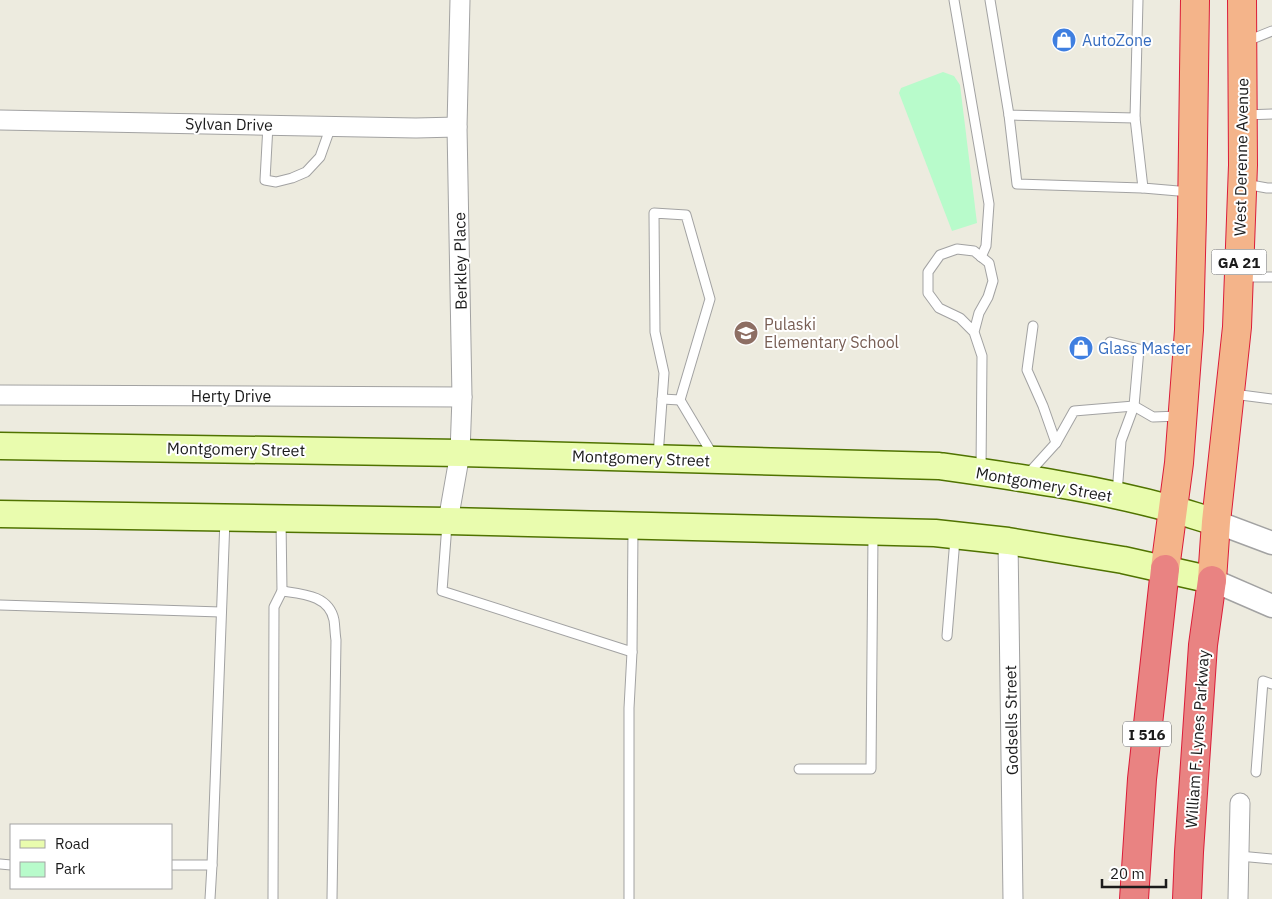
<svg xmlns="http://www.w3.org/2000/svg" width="1272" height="899" font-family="'IBM Plex Sans',sans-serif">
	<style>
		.park { fill: #b8fbcb }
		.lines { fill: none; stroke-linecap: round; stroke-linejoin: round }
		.service-casing { stroke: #a2a2a2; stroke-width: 11 }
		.minor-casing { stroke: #a2a2a2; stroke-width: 21 }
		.tertiary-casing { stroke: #a2a2a2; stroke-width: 25 }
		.secondary-casing { stroke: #507300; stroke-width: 29 }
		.trunk-casing { stroke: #db1c38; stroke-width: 30 }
		.motorway-casing { stroke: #db1c38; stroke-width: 30 }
		.service { stroke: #fff; stroke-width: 9 }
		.minor { stroke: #fff; stroke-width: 19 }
		.tertiary { stroke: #fff; stroke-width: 22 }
		.secondary { stroke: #e9fcae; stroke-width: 26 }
		.trunk { stroke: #f4b48a; stroke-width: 28 }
		.motorway { stroke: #e98382; stroke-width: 28 }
		.labels { text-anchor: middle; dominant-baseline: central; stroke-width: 4; stroke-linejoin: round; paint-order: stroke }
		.shield { fill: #fff; stroke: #5f5f5f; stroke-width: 1 }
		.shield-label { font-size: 15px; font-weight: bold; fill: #1b1b1b }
		.shop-label { font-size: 16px; fill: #366cbe; stroke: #fff; text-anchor: start }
		.street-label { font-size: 16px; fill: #1b1b1b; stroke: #fff }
		.education-label { font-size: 16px; fill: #785e54; stroke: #fff; text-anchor: start }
	</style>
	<rect width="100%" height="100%" fill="#edebdf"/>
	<!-- park -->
	<path class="park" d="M943,72L954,76L960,85L977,223L952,231L899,93L901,88Z"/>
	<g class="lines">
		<defs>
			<g id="service">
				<path d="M954,0L989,204L986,246L981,257"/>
				<path d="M990,0L1009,115L1135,118L1138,0"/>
				<path d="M1247,41L1272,31"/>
				<path d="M1009,115L1017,184L1142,188"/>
				<path d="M1245,115L1272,114"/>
				<path d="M1135,118L1143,188L1190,192"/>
				<path d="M268,125L265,180L276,182L292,178L306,172L320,157L331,126"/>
				<path d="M1245,184L1267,188H1272"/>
				<path d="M1242,277H1272"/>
				<path d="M974,332L979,313L988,297L993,281L989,263L974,251L957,249L940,255L928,272V293L939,308L960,318L974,332L982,356L981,470"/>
				<path d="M1110,342L1139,349L1134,406L1121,441L1117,494"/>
				<path d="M1233,394L1272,399"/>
				<path d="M662,399L680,400"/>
				<path d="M1056,443L1074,411L1134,406L1153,417L1180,416"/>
				<path d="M658,456L664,373L655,332L654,213L686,215L710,299L680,400L714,457"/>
				<path d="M1027,475L1056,443L1043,406L1027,370L1033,326"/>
				<path d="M447,524L442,591L632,652L633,529"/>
				<path d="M282,591C302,594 329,595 334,620C335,627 335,634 336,640L332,899"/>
				<path d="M0,605L221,612"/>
				<path d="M947,636L955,539"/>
				<path d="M799,769H871L873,535"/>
				<path d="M1256,772L1263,681L1272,684"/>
				<path d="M1239,856L1272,859"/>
				<path d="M0,864L11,865"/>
				<path d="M171,865H212L225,519"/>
				<path d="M210,899L212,865"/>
				<path d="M273,899L274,607L282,591L281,521"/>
				<path d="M629,899V708L632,652"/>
			</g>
			<g id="minor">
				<path d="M0,120L416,128L457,127"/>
				<path d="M0,395L462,397"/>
				<path d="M448,521L460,453L462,397L457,127L460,0"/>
				<path d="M1008,541L1013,899"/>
				<path d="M1238,899L1240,803"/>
			</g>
			<g id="tertiary">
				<path d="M1216,522L1272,543"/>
				<path d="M1212,580L1272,606"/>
			</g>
			<g id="secondary">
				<path d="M0,446L460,453L939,466C1017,477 1096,488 1172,509C1187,513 1201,518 1216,522"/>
				<path d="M0,514L448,521L935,533L1008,541L1123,560L1212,580"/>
			</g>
			<g id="trunk">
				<path d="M1165,569L1179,463L1189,330L1192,217L1195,0"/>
				<path d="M1212,580L1216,522L1237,327L1243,165L1242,0"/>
			</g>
			<g id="motorway">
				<path d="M1134,899L1142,779L1165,569"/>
				<path d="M1187,899L1189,852L1203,645L1212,580"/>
			</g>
		</defs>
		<!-- service casing -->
		<use href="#service" class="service-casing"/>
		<!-- minor casing -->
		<use href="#minor" class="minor-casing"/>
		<!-- tertiary casing -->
		<use href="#tertiary" class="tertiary-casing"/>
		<!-- secondary casing -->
		<use href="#secondary" class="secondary-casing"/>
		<!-- trunk casing -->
		<use href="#trunk" class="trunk-casing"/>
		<!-- motorway casing -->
		<use href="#motorway" class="motorway-casing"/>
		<!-- service -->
		<use href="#service" class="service"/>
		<!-- minor -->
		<use href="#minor" class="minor"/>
		<!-- tertiary -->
		<use href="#tertiary" class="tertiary"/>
		<!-- secondary -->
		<use href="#secondary" class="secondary"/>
		<!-- trunk -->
		<use href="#trunk" class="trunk"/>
		<!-- motorway -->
		<use href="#motorway" class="motorway"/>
	</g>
	<!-- icons -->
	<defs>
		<symbol id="shop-disc" viewBox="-11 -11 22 22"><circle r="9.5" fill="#3f7fe0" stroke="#fff"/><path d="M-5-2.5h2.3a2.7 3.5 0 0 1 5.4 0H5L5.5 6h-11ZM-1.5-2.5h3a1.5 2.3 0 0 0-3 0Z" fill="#fff"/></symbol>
		<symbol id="school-disc" viewBox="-11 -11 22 22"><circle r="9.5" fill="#8d6e63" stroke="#fff"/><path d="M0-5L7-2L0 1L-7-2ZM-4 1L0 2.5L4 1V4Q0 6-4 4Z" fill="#fff"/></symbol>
	</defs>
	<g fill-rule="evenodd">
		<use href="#shop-disc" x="1050" y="26" width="28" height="28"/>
		<use href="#school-disc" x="732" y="319" width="28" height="28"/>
		<use href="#shop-disc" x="1067" y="334" width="28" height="28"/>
	</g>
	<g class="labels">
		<!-- shield labels -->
		<g class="shield">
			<rect x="1211.5" y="249.5" width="55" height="25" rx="4"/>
			<rect x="1123" y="721.5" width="48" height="25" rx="4"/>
		</g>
		<g class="shield-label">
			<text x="1239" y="262">GA 21</text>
			<text x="1147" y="734">I 516</text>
		</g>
		<!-- shop labels -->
		<g class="shop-label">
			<text x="1082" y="40">AutoZone</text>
			<text x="1098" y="348">Glass Master</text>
		</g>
		<!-- street labels -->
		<g class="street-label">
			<text transform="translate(229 124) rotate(1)">Sylvan Drive</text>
			<text transform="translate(1241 157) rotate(-89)">West Derenne Avenue</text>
			<text transform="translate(460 261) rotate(-91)">Berkley Place</text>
			<text x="231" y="396">Herty Drive</text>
			<text transform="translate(236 449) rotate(1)">Montgomery Street</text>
			<text transform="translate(641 458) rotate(2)">Montgomery Street</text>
			<text transform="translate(1044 484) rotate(10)">Montgomery Street</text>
			<text transform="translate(1011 720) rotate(-91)">Godsells Street</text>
			<text transform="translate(1197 739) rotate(-86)">William F. Lynes Parkway</text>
		</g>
		<!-- education labels -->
		<g class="education-label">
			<text x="764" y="324">Pulaski<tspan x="764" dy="18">Elementary School</tspan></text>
		</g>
	</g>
	<!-- legend -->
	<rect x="10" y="824" width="162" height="65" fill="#ffffff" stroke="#a4a4a4"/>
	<rect x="20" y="840" width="25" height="8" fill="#e9fcae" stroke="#a4a4a4"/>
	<text x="55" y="849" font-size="15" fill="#1b1b1b">Road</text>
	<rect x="20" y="862" width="25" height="15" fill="#b8fbcb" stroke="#a4a4a4"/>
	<text x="55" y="874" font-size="15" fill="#1b1b1b">Park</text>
	<!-- scale -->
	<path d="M1102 879v8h64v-8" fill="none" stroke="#1b1b1b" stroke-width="2.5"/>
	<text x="1110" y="879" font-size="15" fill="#1b1b1b" stroke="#ffffff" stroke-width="4" paint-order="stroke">20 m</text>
</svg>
